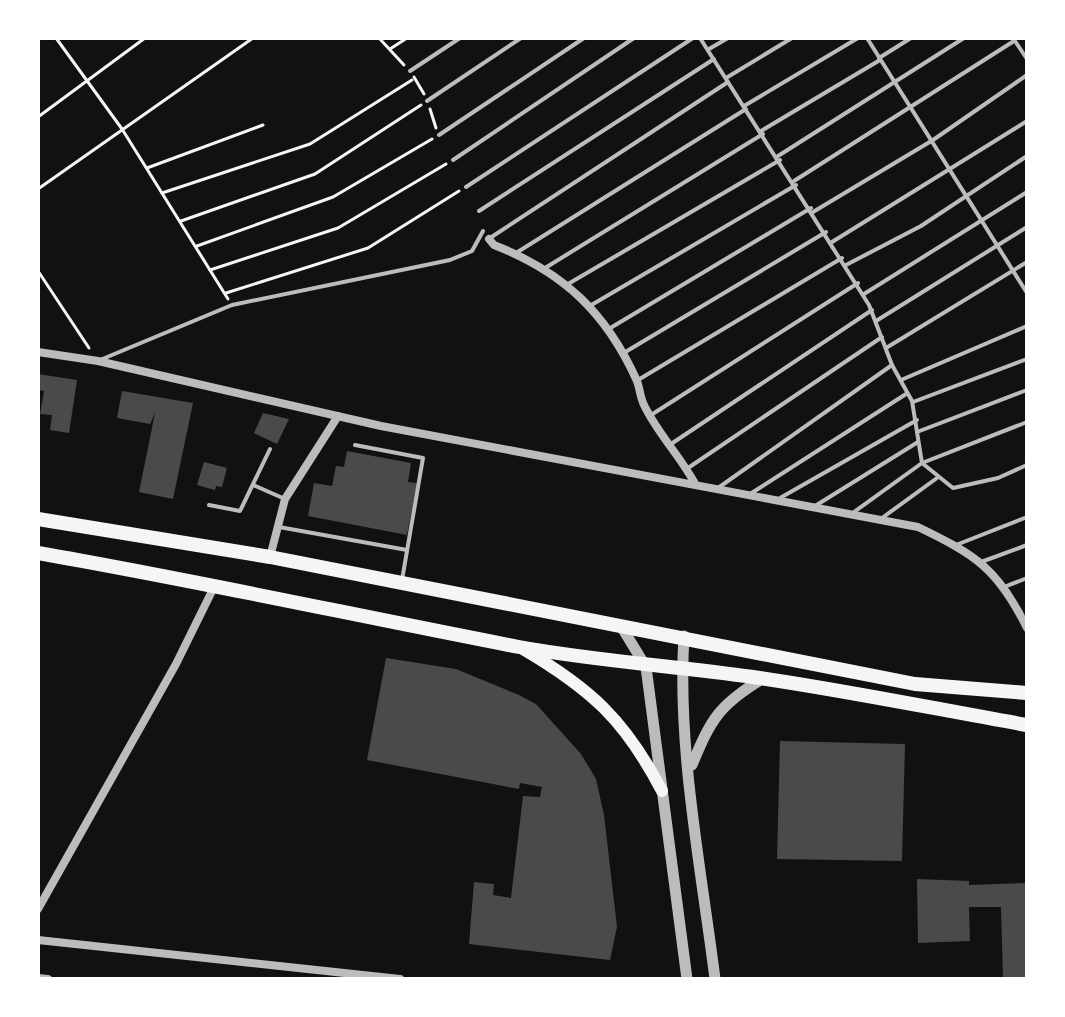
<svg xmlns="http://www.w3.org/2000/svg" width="1065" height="1017" font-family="Montserrat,sans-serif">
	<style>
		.building { fill: #4a4a4a }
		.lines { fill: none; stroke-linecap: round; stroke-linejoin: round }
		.path { stroke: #f5f5f5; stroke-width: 3 }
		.service { stroke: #bcbcbc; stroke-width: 4 }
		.minor { stroke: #bcbcbc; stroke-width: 8 }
		.tertiary { stroke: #bcbcbc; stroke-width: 11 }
		.secondary { stroke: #f5f5f5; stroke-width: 12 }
		.primary { stroke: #f5f5f5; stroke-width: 14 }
	</style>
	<rect width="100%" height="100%" fill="#111"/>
	<!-- building -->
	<g class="building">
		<path d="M38,374L77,380L69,433L50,430L52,415L40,414L44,391L38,390Z"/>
		<path d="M122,391L193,403L173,499L139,492L155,413L150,424L117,418Z"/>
		<path d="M263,413L289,419L277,444L254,433Z"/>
		<path d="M347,451L411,463L408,482L417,483L407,535L308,516L314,483L332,486L336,466L344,467Z"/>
		<path d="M204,462L227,468L222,487L216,486L215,490L197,485Z"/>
		<path d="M386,658L456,669L519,695L536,704L581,754L596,779L604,815L617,927L610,960L469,944L474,882L494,884L493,895L511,898L523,796L540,797L542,787L520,783L519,789L367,760Z"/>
		<path d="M780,741L905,744L902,861L777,859Z"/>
		<path d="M917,879L969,881V885L1026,883L1027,979H1003L1001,907H969L970,941L918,943Z"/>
	</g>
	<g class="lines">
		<!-- path -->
		<g class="path">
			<path d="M56,38L122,129L228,299"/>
			<path d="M379,38L404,65"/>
			<path d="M390,49L407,38"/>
			<path d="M414,77L424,94"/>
			<path d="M430,109L436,128"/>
			<path d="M38,117L145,38"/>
			<path d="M147,168L263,125"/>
			<path d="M38,189L253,38"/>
			<path d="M162,193L310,144L412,80"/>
			<path d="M181,221L315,174L421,105"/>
			<path d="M197,246L333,197L432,139"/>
			<path d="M210,270L338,228L446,164"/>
			<path d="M38,271L89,348"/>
			<path d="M226,293L368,248L459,191"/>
		</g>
		<!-- service -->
		<g class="service">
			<path d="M700,38L869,305L892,365L912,401L922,463L953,488L998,478L1027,465"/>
			<path d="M867,38L1027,293"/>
			<path d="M1013,38L1027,59"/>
			<path d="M709,49L728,38"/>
			<path d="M879,58L911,38"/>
			<path d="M410,71L460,38"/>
			<path d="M726,78L792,38"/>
			<path d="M427,101L521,38"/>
			<path d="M744,106L858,38"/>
			<path d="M761,131L880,60"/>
			<path d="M439,135L584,38"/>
			<path d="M778,156L964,38"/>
			<path d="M453,160L634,38"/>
			<path d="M794,181L1014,41"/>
			<path d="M466,187L693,38"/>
			<path d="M479,211L714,59"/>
			<path d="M813,212L933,140L1027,75"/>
			<path d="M490,238L728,82"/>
			<path d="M832,242L1027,121"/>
			<path d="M516,253L746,109"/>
			<path d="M846,265L921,226L1027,156"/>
			<path d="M545,268L763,134"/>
			<path d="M568,284L780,160"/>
			<path d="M864,294L1027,192"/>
			<path d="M588,307L796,185"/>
			<path d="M876,321L1027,227"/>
			<path d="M607,330L811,208"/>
			<path d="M886,348L1027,262"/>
			<path d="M622,354L826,232"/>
			<path d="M100,360L232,305L450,260L472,251L483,231"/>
			<path d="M638,380L842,258"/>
			<path d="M901,380L1027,326"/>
			<path d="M913,402L1027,359"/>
			<path d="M651,415L858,283"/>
			<path d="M917,432L1027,390"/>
			<path d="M671,444L872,310"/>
			<path d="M355,445L423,458L402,580"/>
			<path d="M688,468L882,337"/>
			<path d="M253,485L285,499"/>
			<path d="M718,488L892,365"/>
			<path d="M750,494L906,394"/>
			<path d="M780,498L917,420"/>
			<path d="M209,505L240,511L270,449"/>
			<path d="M815,506L918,442"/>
			<path d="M854,512L922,463L1027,422"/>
			<path d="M882,518L937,478"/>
			<path d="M279,527L407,550"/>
			<path d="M956,545L1027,517"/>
			<path d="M981,562L1027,545"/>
			<path d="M1004,587L1027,578"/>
		</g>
		<!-- minor -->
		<g class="minor">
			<path d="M489,239L494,245C563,272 606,312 637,381C640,389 640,397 644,405C658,434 680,456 694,482"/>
			<path d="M38,352L98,361L381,426L918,527C976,555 998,569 1027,628"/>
			<path d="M270,557L285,499L338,416"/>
			<path d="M38,909L176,664L215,585"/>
			<path d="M38,940L400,979"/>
			<path d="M38,978L48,979"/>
		</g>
		<!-- tertiary -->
		<g class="tertiary">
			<path d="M621,626L646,667L687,979"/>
			<path d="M684,636C677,749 701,867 715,979"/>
			<path d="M692,765C711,719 719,705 762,679"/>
		</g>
		<!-- secondary -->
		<path class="secondary" d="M523,649C591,689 625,720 662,791"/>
		<!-- primary -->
		<g class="primary">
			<path d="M38,519L270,557L915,684L1027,693"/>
			<path d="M38,553C199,581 358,616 519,647C597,661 675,666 753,677C844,690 936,709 1027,725"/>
		</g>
	</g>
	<!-- border -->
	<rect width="1065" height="1017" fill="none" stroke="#ffffff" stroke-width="80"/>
</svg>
